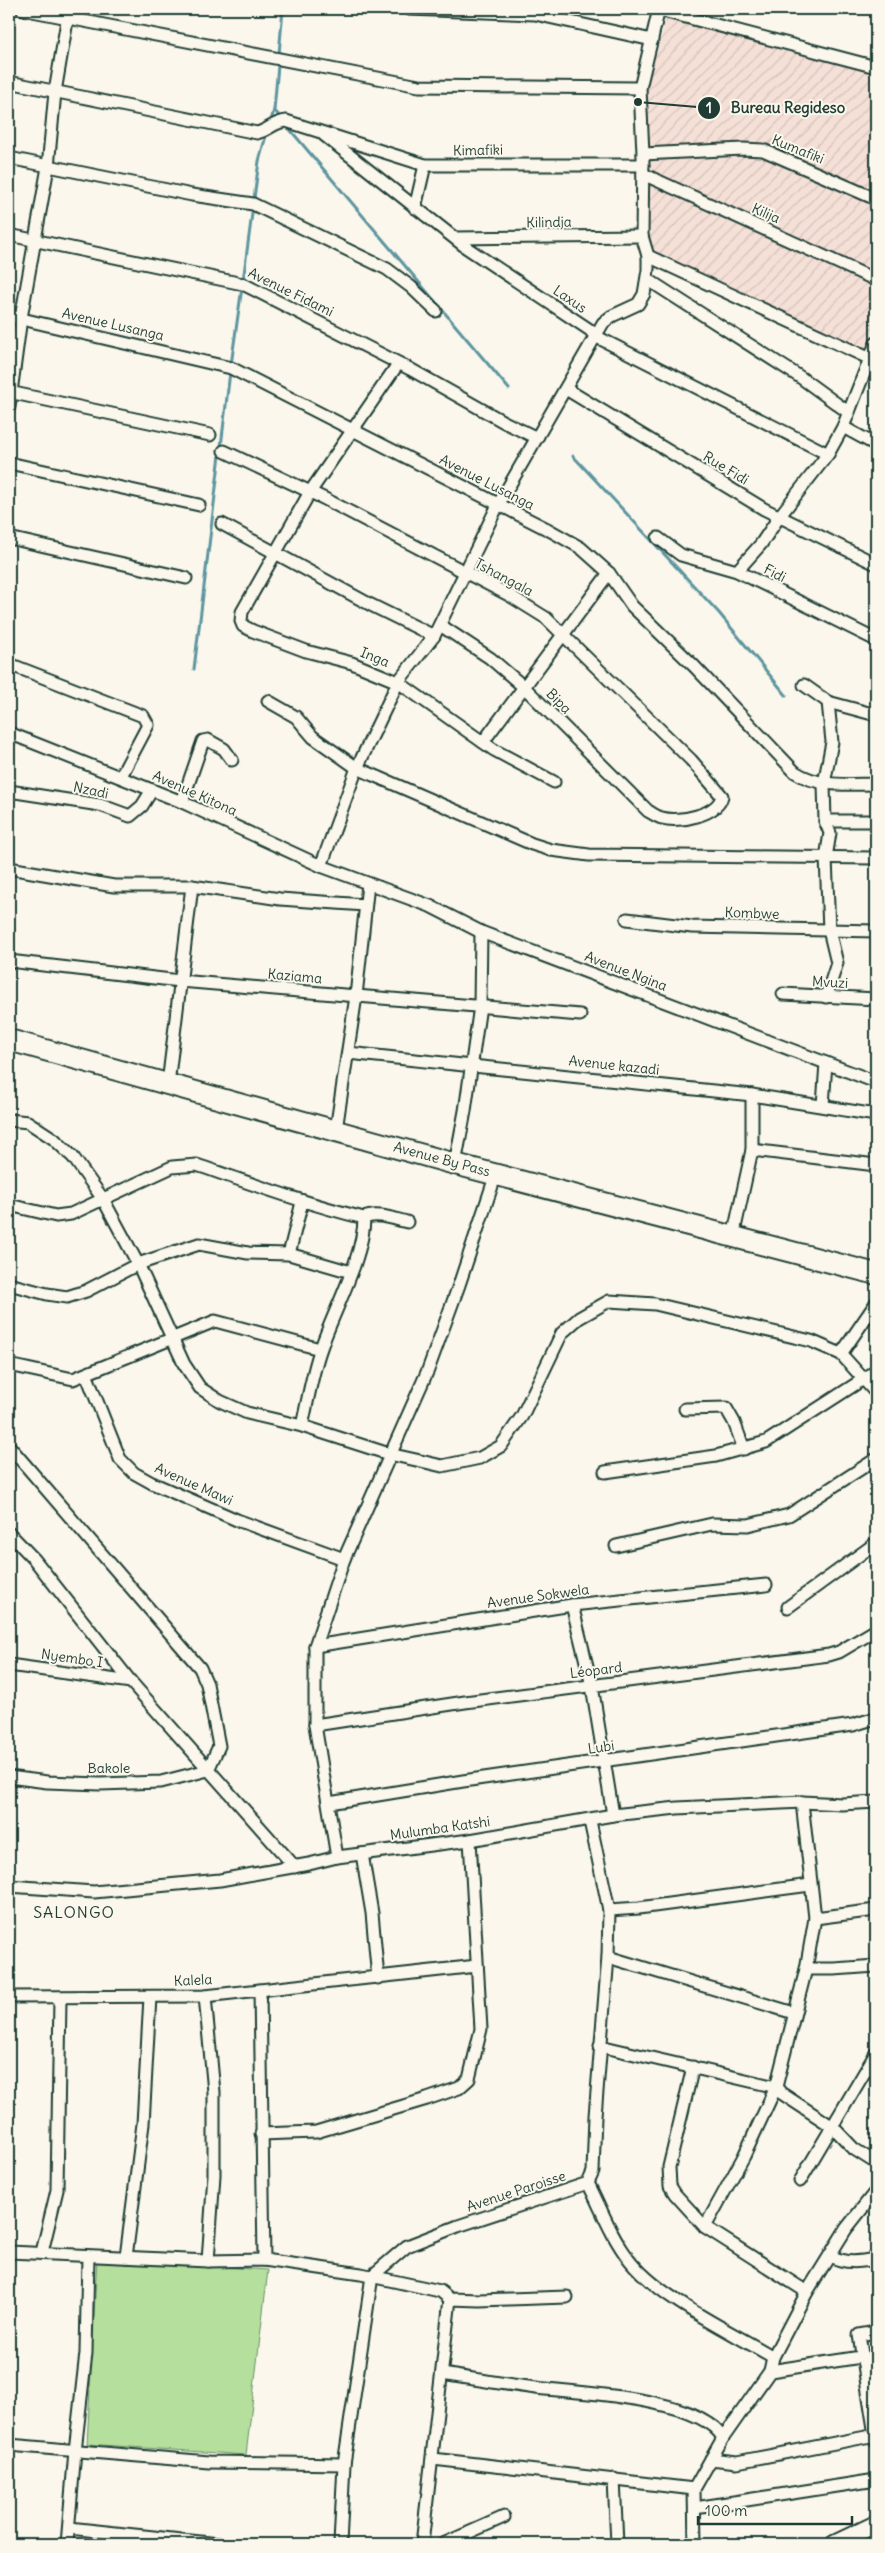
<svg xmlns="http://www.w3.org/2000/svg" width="885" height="2553" font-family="Delius,sans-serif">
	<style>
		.industrial { fill: url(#industrial-furrows) }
		.green { fill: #b4df9c; stroke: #6a8e68 }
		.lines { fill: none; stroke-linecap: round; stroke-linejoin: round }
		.stream { stroke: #5d959f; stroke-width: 3 }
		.street-casing { stroke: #1f3d34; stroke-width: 15 }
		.secondary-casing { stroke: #1f3d34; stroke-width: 20 }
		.highway-casing { stroke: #1f3d34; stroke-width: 24 }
		.street { stroke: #fbf7ec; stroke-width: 11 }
		.secondary { stroke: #fbf7ec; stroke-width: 16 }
		.highway { stroke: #fbf7ec; stroke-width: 20 }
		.labels { text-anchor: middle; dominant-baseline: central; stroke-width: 4; stroke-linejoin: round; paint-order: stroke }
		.street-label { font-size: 14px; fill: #1f3d34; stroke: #fbf7ec }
		.quarter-label { font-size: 16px; letter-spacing: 1px; fill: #1f3d34; stroke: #fbf7ec }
		.leader { fill: none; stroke: #1f3d34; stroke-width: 2 }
		.callout-dot { fill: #1f3d34; stroke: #fbf7ec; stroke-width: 2 }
		.mark-label { font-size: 15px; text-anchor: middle; font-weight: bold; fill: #fff }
		.callout-label { font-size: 15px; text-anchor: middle; font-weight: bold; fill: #1f3d34; stroke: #fbf7ec; stroke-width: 4; stroke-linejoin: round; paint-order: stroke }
	</style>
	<defs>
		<pattern id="industrial-furrows" width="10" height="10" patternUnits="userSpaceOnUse" patternTransform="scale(1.25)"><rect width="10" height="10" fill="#f5e0d7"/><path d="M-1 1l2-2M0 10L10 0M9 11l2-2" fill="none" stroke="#d2c1b9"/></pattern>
	</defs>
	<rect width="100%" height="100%" fill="#fbf7ec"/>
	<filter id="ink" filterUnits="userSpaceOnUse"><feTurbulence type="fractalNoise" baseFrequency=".02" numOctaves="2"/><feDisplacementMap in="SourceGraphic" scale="10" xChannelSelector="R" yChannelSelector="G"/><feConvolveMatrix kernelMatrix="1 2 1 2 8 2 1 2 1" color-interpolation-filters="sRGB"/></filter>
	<g filter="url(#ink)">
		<!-- industrial -->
		<g class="industrial">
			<path d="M666,19L876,71V196L764,148L647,150V87Z"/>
			<path d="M755,153L876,203V278L650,174L651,154Z"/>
			<path d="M646,179L876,282V340L869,357L654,252L648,236Z"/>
		</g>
		<!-- green -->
		<path class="green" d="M97,2259L268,2270L246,2455L87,2444Z"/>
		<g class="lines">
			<!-- stream -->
			<g class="stream">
				<path d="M274,110L282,119"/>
				<path d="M270,124L274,110L283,9"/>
				<path d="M287,126L509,389"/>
				<path d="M243,281L259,161L267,132"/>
				<path d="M231,365L242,287"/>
				<path d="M573,456L719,613L786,695"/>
				<path d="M194,669L230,372"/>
			</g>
			<defs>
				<g id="street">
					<path d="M22,9L419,86L640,88"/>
					<path d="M409,9L535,14L652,40"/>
					<path d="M659,10L876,67"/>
					<path d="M9,82L257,133C269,130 274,122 286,121L425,165H643"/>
					<path d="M324,135L467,248L590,330L595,336L828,454"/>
					<path d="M643,154L743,149L763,150L876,199"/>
					<path d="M9,158L192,195L253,204L387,269L411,287L436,311"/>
					<path d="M643,174L876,280"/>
					<path d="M415,208L425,165"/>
					<path d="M9,235L243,284L410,369L504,422L537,438"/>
					<path d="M456,238L642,236"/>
					<path d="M648,256L875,361"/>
					<path d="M647,279L800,377L848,412"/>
					<path d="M9,316L231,368L551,531L581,548L609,573L632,606L694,666L795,772C820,788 848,784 876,784"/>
					<path d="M398,364L310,492L242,612L241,621L243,626L253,631L306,651L352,663L398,682L494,750L554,782"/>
					<path d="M566,389L764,509L876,564"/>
					<path d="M9,392L210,435"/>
					<path d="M9,407L21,318L48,167L55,92L69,9"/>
					<path d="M843,427L876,445"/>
					<path d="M224,451L325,499L509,595L546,618L691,760L722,796C718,815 679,823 662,818C657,817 652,813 648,811L525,688L490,658L440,625"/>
					<path d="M9,463L199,505"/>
					<path d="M222,524L371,605L434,636"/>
					<path d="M9,538L186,578"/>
					<path d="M658,538L681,555L737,571L876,640"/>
					<path d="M737,571L761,544L779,517L828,454L843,427L876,343"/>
					<path d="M9,664L143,716L148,725L121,776"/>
					<path d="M804,685L828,702L876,715"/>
					<path d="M268,701L296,717L313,737L357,768L532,844L551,850L589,855L876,858"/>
					<path d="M9,733L182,802L321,866L430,906L481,932L876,1082"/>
					<path d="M483,742L609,573"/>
					<path d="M9,791L100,805L130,816L142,806L152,790"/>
					<path d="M182,802L203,741L208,740L224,749L232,760"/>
					<path d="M825,821H876"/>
					<path d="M321,866L357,768L398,682L434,636L498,505L603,323L612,316L638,304L644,294L648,270V256L642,236L643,154L640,88L659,9"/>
					<path d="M9,868L114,886H192L280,899L365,905"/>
					<path d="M627,919L692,927L876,931"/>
					<path d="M9,961L180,981L580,1015"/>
					<path d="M783,994L876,999"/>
					<path d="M826,997L837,963L829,930L826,858L830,833L825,821L824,784L832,742L828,702"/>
					<path d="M348,1053L752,1095L876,1115"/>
					<path d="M168,1084L192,886"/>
					<path d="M823,1105L826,1063"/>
					<path d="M9,1120L28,1122L54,1139L73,1157L103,1199L138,1264L184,1364L200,1388L220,1401L247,1413L302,1426L389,1454L425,1462L442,1466L480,1458L501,1446L522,1416L562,1333L579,1318L609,1301L655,1304L811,1341L841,1354L876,1393"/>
					<path d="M336,1130L356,996L368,884"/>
					<path d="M752,1150L876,1165"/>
					<path d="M455,1164L465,1111L480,1006L481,932"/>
					<path d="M9,1205L56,1216L71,1214L172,1167L197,1165C252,1184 307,1204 364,1218C364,1257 334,1310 321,1348C312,1373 308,1400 302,1426"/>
					<path d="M364,1218C377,1212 394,1219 407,1222"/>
					<path d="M733,1237L752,1150V1095"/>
					<path d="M289,1254L302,1202"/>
					<path d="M9,1284L47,1294L67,1297L86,1291L138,1264L199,1244L248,1253L289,1254L351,1272"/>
					<path d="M841,1354L876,1303"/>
					<path d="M9,1365L73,1379L215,1321L320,1349"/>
					<path d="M87,1376L120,1459L134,1473L152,1483L237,1520L344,1559"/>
					<path d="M685,1409L726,1408L734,1422L744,1449"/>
					<path d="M9,1446L200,1668L207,1684L219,1746L208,1770L161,1782L100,1784L47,1782L9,1777"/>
					<path d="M605,1472L716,1456L766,1442L876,1371"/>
					<path d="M9,1533L34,1559L131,1682L295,1867"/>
					<path d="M616,1546L712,1524L748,1525L789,1515L876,1459"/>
					<path d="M572,1605L592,1686L613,1815"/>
					<path d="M788,1607L876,1543"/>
					<path d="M315,1646L572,1605L766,1585"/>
					<path d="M9,1665L131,1682"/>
					<path d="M315,1725L465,1702L829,1655L839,1652L876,1630"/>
					<path d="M329,1803L463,1781L853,1725L876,1718"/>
					<path d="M362,1854L372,1913L378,1978"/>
					<path d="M337,1857L315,1725V1646L344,1559L428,1370L459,1285L496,1174"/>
					<path d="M9,1886L94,1892L220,1880L309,1864L337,1857L470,1840L613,1815L677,1808L802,1802L842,1804L876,1802"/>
					<path d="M609,1910L639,1908L810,1885"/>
					<path d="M815,1918L876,1910"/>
					<path d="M608,1957L794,2013"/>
					<path d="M806,1969H834L876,1966"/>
					<path d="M260,1990L264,2260"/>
					<path d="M205,1996L214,2092V2175L208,2261"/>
					<path d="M9,1997L205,1996L477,1966"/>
					<path d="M600,2046L776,2087L781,2093L833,2127L854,2149L876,2163"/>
					<path d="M693,2067L669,2167L670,2186L675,2194L705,2227L807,2292"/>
					<path d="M261,2134L316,2132L427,2099L459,2088L469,2079L481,2029L470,1840"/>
					<path d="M800,2181L876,2053"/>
					<path d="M588,2183C601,2208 611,2236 628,2258C658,2298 730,2331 773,2357"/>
					<path d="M705,2227L744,2156L776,2087L806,1969L815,1918L802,1802"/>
					<path d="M9,2252L208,2261L264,2260L361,2274L440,2291L450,2299L479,2300L567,2297"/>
					<path d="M42,2252L57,2190L60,1998"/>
					<path d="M830,2256C846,2264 859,2262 876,2259"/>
					<path d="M126,2257L143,2124L150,1997"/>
					<path d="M876,2332L859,2335L876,2441"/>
					<path d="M770,2371L861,2357"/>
					<path d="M442,2374C473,2379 504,2384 536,2388C579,2393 701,2397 723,2438"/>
					<path d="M9,2445L209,2462L344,2464"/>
					<path d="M433,2459L694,2489"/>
					<path d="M711,2459L737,2462L876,2435"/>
					<path d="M614,2479L617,2544"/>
					<path d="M695,2508L876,2480"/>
					<path d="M69,2528L219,2544"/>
					<path d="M67,2544L75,2451L86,2353L88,2256"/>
					<path d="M340,2544L344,2464L372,2276L407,2246L458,2226L588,2183L593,2172L595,2116L608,1957L609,1910L590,1821"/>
					<path d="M422,2544L450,2299"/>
					<path d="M443,2544L504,2517"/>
					<path d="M695,2544L694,2489L723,2438L770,2371L773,2357L807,2292L846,2229L876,2191"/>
				</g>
				<path id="secondary" d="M834,2544L876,2524"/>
				<path id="highway" d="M9,1040L455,1164L876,1274"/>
			</defs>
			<!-- street casing -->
			<use href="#street" class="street-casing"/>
			<!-- secondary casing -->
			<use href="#secondary" class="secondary-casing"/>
			<!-- highway casing -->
			<use href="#highway" class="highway-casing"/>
			<!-- street -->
			<use href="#street" class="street"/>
			<!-- secondary -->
			<use href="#secondary" class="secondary"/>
			<!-- highway -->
			<use href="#highway" class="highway"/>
		</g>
	</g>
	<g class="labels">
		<!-- street labels -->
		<g class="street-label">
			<text transform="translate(798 149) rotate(22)">Kumafiki</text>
			<text transform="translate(478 150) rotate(-1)">Kimafiki</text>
			<text transform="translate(766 213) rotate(24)">Kilija</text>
			<text transform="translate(549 222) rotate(-1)">Kilindja</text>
			<text transform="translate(291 292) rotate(26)">Avenue Fidami</text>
			<text transform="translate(570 299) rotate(34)">Laxus</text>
			<text transform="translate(113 324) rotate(13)">Avenue Lusanga</text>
			<text transform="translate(726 468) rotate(31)">Rue Fidi</text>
			<text transform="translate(487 482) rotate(27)">Avenue Lusanga</text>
			<text transform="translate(775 573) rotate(27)">Fidi</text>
			<text transform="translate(504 577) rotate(28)">Tshangala</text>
			<text transform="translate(375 657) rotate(22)">Inga</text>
			<text transform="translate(559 701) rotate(45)">Bipa</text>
			<text transform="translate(91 790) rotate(12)">Nzadi</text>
			<text transform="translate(195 793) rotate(24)">Avenue Kitona</text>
			<text transform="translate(752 913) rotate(2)">Kombwe</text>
			<text transform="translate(626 971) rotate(21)">Avenue Ngina</text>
			<text transform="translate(295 976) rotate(5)">Kaziama</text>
			<text transform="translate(830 982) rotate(3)">Mvuzi</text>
			<text transform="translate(614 1065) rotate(6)">Avenue kazadi</text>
			<text transform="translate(442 1159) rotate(15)">Avenue By Pass</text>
			<text transform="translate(194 1484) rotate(24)">Avenue Mawi</text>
			<text transform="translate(538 1596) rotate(-8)">Avenue Sokwela</text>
			<text transform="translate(72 1658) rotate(8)">Nyembo I</text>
			<text transform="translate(596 1670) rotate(-7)">Léopard</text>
			<text transform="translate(601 1747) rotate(-8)">Lubi</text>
			<text x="109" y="1768">Bakole</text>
			<text transform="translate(440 1828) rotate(-8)">Mulumba Katshi</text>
			<text transform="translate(193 1980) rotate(-3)">Kalela</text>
			<text transform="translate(516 2191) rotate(-18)">Avenue Paroisse</text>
		</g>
		<!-- quarter labels -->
		<g class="quarter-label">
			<text x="74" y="1912">SALONGO</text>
		</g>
	</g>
	<!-- callouts -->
	<path class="leader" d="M638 102L709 108"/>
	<g class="callout-dot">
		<circle cx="638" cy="102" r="5"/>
		<circle cx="709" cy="108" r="12"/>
	</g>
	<g class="mark-label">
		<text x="709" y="113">1</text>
	</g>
	<g class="callout-label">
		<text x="788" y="113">Bureau Regideso</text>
	</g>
	<!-- margin -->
	<rect width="885" height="2553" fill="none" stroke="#fbf7ec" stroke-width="30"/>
	<rect x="15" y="15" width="855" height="2523" fill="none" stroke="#1f3d34" stroke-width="2" filter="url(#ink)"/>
	<!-- scale -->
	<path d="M698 2516v8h154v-8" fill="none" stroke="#1f3d34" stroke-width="2.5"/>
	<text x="705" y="2516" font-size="15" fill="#1f3d34" stroke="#fbf7ec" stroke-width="4" paint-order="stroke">100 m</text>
</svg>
